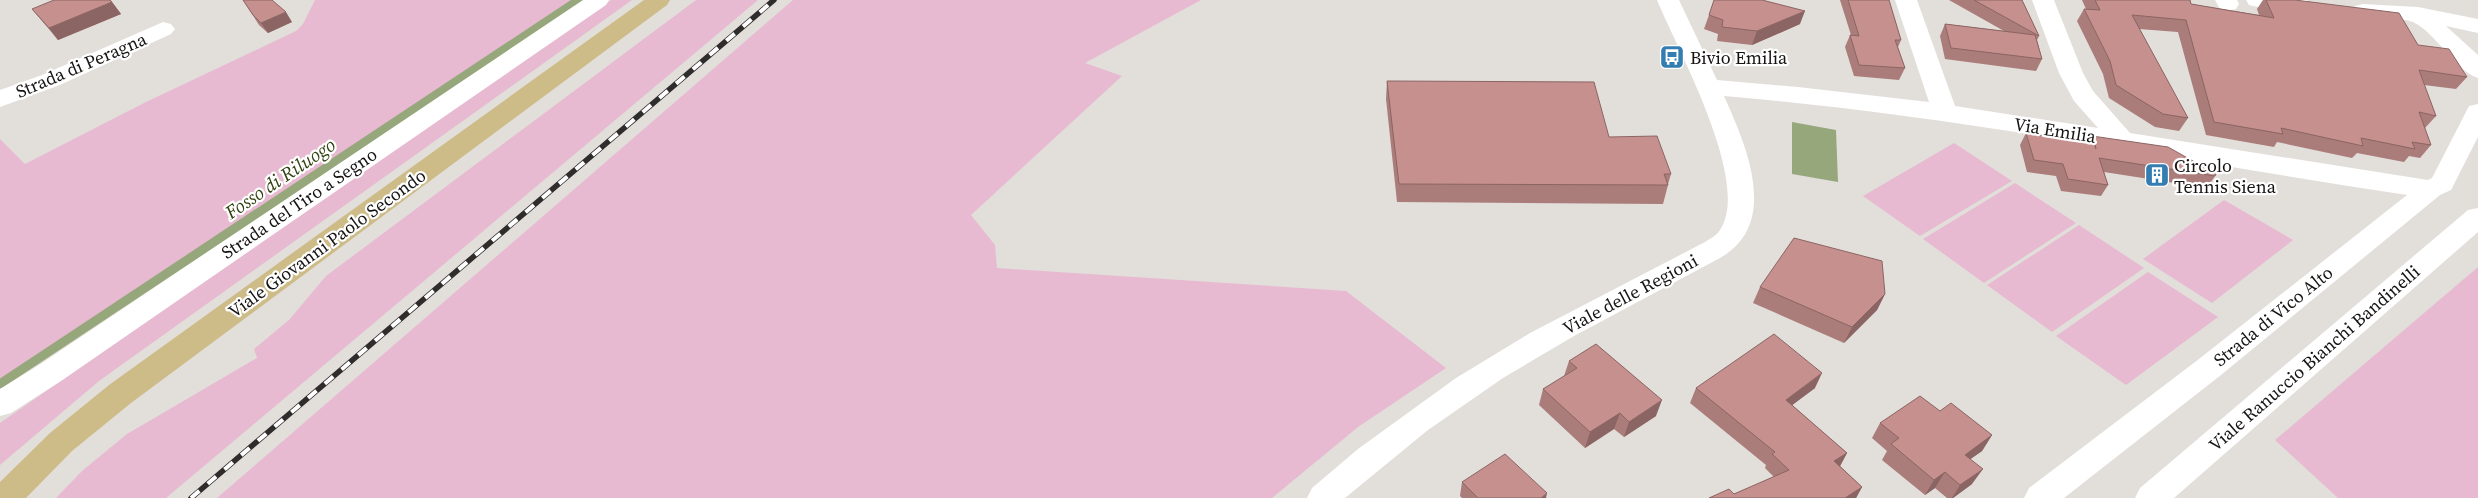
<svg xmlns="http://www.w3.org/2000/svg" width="2478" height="498" font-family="'Source Serif 4',serif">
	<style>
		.green { fill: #e7bad1 }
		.water { fill: #96a87b }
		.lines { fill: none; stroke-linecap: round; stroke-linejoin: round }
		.stream { stroke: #96a87b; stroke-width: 9 }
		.minor { fill: #fff; fill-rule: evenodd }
		.major { fill: #cdbc88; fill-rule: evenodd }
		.rail-casing { stroke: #2f2d2c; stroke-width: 5.5 }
		.rail { stroke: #fff; stroke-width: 4; stroke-dasharray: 11; stroke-linecap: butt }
		.wall { fill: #aa7c7a }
		.shaded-wall { fill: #8b6563 }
		.building { fill: #c6908e; stroke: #8b6563 }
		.labels { text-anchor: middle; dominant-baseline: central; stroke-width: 4.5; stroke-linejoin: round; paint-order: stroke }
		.poi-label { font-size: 18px; fill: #161413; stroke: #fff; text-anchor: start }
		.street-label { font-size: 18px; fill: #161413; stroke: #fff }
		.water-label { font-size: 19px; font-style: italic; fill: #32420f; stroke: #fff }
	</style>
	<rect width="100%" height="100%" fill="#e2deda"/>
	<!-- green -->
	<g class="green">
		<path d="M315,0H578L0,384V139L25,164L146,102L296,31L303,24Z"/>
		<path d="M611,0H632L99,381L0,465V423Z"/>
		<path d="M696,0H758L166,498H56L82,471L127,434L257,358L254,349L289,320L326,276Z"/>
		<path d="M793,0H1201L1085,63L1122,76L971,215L995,245L997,268L1346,291L1446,368L1358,427L1272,498H217Z"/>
		<path d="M1954,143L2012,181L1920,236L1863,196Z"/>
		<path d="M2015,183L2076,223L1984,283L1923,239Z"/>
		<path d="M2224,200L2293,240L2212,303L2143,259Z"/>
		<path d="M2079,225L2144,268L2052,332L1987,285Z"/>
		<path d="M2478,267V498H2338L2275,440Z"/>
		<path d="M2148,272L2218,317L2126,385L2056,336Z"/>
	</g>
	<!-- water -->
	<path class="water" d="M1792,122L1836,130L1838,182L1792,174Z"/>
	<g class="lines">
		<!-- stream -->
		<path class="stream" d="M0,384L579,0"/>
		<!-- minor -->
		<g class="minor">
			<path d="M583,0H609L606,5L61,381L11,413L0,416V389L39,365Z"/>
			<path d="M1657,0H1679L1717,80L1798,87L1929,102L1895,0H1917L1955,106L2098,128L2074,101L2059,73L2032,0H2054L2083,73L2093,91L2130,133L2428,180L2432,178L2469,106L2478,104V137L2451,190L2440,195L2221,375L2064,498H2024L2029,488L2199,359L2407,195C2179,161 1954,115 1724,96C1746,145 1781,224 1720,258L1574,336L1503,378L1428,430L1345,498H1307L1312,488L1358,449L1456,378L1530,333L1705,242C1710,239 1717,235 1720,230C1752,182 1677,49 1657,0Z"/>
			<path d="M2215,0H2237L2239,4L2236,9L2228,11L2220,9Z"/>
			<path d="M2246,0H2307L2311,5L2308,10C2291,14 2266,9 2249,5Z"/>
			<path d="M2363,4L2418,7L2478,19V33L2446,26L2478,55V78C2457,72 2435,32 2413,22C2402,17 2370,20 2355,16L2352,11L2355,6Z"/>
			<path d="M163,22L171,24L175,29L171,34L60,85L0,107V90L42,75Z"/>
			<path d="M2478,208V232L2174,498H2135L2140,488L2468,210Z"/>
		</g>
		<!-- major -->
		<path class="major" d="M644,0H670L667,5L131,403L72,451L26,498H0V482L50,433L109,385Z"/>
		<defs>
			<path id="rail" d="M191,498L774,0"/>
		</defs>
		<!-- rail casing -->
		<use href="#rail" class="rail-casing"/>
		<!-- rail -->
		<use href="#rail" class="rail"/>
	</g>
	<!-- wall -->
	<g class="wall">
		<path d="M243,0L292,22L268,33L259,25Z"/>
		<path d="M1840,0H1889L1901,40L1898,47L1905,68L1899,80L1854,76L1845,47L1850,35H1851Z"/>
		<path d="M1949,0H2022L2039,36L2037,40L2042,59L2036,71L1945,59L1940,36L1945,24L2004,31Z"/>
		<path d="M2082,0H2190L2191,4L2259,15L2257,9L2263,0H2295L2418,45L2467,77L2456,89L2424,85L2436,116L2425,128L2431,145L2420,158L2409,156L2404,162L2357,153L2352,158L2277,142L2274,147L2206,135L2178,32L2139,29L2188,118L2179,131L2155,127L2109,98L2103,74L2077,21L2084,9H2086Z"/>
		<path d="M1762,1L1800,24L1752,45L1717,41L1718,34L1704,29L1709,15Z"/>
		<path d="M112,2L121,14L58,40L32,9Z"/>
		<path d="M1387,81L1609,137L1671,174L1668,184V185L1663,204L1397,202L1386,99Z"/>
		<path d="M2026,133L2089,141L2092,136L2215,176L2207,188L2104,172L2108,185L2101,196L2061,191L2056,176L2027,172L2020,145Z"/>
		<path d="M1760,287L1885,294L1877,310L1844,343L1753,303Z"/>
		<path d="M1569,361L1656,416L1624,437L1614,429L1585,448L1539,405L1543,389L1564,376Z"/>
		<path d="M1696,388H1815L1792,405L1847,453L1840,466L1862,487L1856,498H1709L1734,494L1774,477L1765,468L1766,465L1690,403Z"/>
		<path d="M1940,411L1992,435L1982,451L1970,459L1972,484L1953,498H1947L1935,488L1925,495L1882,460L1887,451L1872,438L1880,423Z"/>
		<path d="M1462,482L1546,498H1462L1460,496Z"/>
	</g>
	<!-- shaded-wall -->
	<g class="shaded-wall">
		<path d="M112,2L121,14L58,40L49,28Z"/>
		<path d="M1805,11L1800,24L1752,45L1757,31Z"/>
		<path d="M286,12L292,22L268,33L261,23Z"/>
		<path d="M1885,294L1877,310L1844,343L1852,327Z"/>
		<path d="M1822,373L1815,388L1779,415L1786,400Z"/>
		<path d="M1662,400L1656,416L1624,437L1629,422Z"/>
		<path d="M1620,413L1614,429L1585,448L1590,432Z"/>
		<path d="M1992,435L1982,451L1955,470L1965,455Z"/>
		<path d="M1847,453L1839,468L1834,461Z"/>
		<path d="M1983,469L1972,484L1953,498H1952L1960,485Z"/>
		<path d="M1945,472L1935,488L1925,495L1934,480Z"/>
		<path d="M1862,487L1856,498H1845Z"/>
		<path d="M1547,493L1546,498H1541Z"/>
	</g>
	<!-- building -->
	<g class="building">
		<path d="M54,0H110L112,2L49,28L32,9Z"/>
		<path d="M243,0H272L286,12L261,23L253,15Z"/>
		<path d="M1714,0H1762L1805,11L1757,31L1722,27L1723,20L1709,15Z"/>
		<path d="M1848,0H1889L1901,40H1895L1905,68L1859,65L1850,35L1859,36Z"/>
		<path d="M1974,0H2022L2039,36Z"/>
		<path d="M2095,0H2190L2191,4L2274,18L2266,0H2295L2399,13L2418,45L2449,49L2467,77L2419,70L2436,116L2419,112L2431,145L2412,142L2415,149L2361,138L2363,146L2281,128L2283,134L2214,122L2186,20L2132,15L2188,118L2163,114L2116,85L2110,61L2084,9L2100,10Z"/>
		<path d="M1945,24L2035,35L2042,59L1951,48Z"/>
		<path d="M1387,81L1594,82L1609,137L1657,136L1671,174H1664L1668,185L1399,184Z"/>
		<path d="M2026,133L2094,142L2096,149L2092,136L2168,147L2216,174L2215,176L2099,158L2108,185L2068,179L2063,164L2034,160Z"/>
		<path d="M1794,238L1882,261L1885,294L1852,327L1760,287Z"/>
		<path d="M1774,334L1822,373L1786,400L1847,453L1834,461L1862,487L1845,498H1709L1729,489L1734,494L1789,470L1772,454L1775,452L1696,388Z"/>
		<path d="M1596,344L1662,400L1629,422L1620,413L1590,432L1543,389L1577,368L1569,361Z"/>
		<path d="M1920,396L1940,411L1951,403L1992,435L1965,455L1983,469L1960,485L1945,472L1934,480L1891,444L1899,438L1880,423Z"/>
		<path d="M1505,454L1547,493L1541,498H1478L1462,482Z"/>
	</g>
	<!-- icons -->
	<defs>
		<symbol id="bus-square" viewBox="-11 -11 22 22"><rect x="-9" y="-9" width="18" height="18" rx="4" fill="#337db1" stroke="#fff"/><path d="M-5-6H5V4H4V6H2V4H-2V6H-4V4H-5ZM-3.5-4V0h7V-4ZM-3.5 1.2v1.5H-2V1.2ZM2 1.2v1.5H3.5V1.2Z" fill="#fff"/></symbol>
		<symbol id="building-square" viewBox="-11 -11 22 22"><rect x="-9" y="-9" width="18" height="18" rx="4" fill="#337db1" stroke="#fff"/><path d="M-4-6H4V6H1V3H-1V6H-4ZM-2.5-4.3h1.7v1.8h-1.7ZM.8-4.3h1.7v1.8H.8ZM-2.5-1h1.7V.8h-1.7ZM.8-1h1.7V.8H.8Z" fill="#fff"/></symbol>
	</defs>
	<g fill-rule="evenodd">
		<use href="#bus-square" x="1658" y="43" width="28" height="28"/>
		<use href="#building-square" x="2143" y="161" width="28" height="28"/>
	</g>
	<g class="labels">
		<!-- poi labels -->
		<g class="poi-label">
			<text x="1690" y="57">Bivio Emilia</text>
			<text x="2174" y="165">Circolo<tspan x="2174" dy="21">Tennis Siena</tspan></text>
		</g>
		<!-- street labels -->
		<g class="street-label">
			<text transform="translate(81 65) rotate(-23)">Strada di Peragna</text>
			<text transform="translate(2055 130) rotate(9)">Via Emilia</text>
			<text transform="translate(299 203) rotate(-34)">Strada del Tiro a Segno</text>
			<text transform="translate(327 243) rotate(-36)">Viale Giovanni Paolo Secondo</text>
			<text transform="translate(1630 294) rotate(-28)">Viale delle Regioni</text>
			<text transform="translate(2273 316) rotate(-39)">Strada di Vico Alto</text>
			<text transform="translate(2314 358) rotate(-41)">Viale Ranuccio Bianchi Bandinelli</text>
		</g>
		<!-- water labels -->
		<g class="water-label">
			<text transform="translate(280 178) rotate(-34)">Fosso di Riluogo</text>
		</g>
	</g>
</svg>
